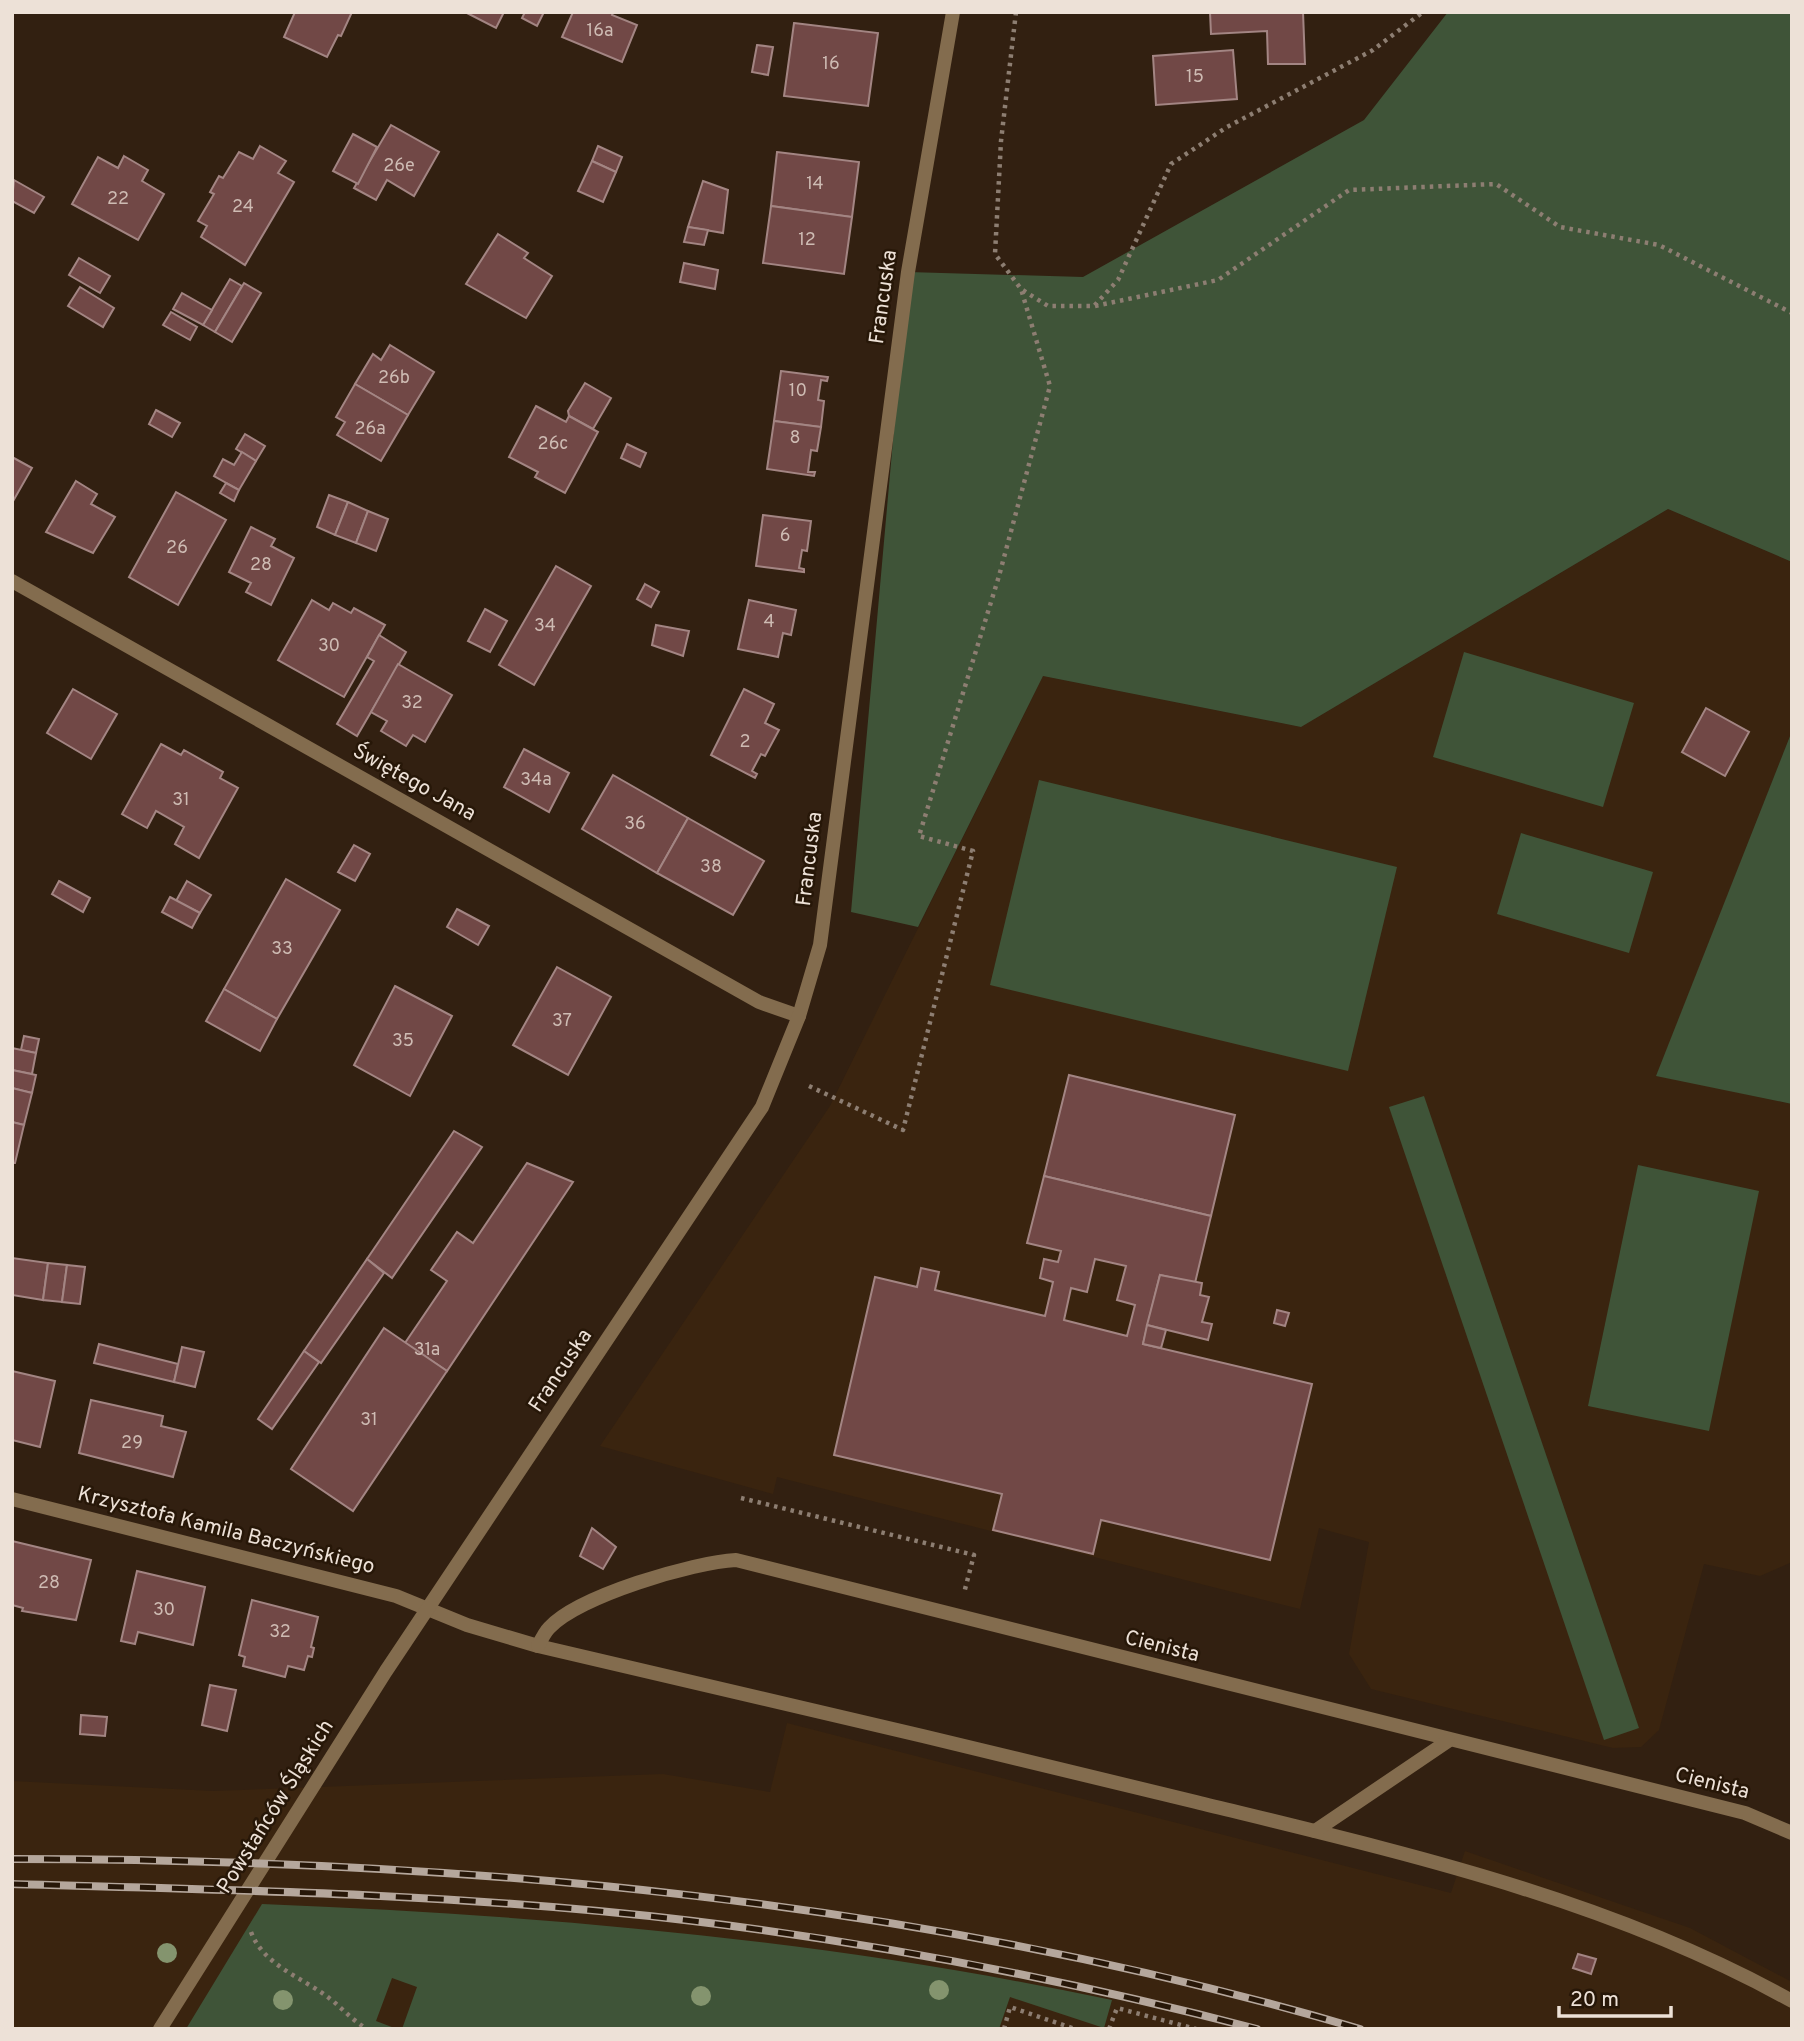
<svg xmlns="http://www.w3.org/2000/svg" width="1804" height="2041" font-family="Overpass,sans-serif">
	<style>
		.built { fill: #3a240f }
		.green { fill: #3f5438 }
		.building { fill: #714846; stroke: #a38583; stroke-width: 2; fill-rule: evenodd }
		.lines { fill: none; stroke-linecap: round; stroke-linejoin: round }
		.path { stroke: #8d7e72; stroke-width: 4.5; stroke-dasharray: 3.5 5; stroke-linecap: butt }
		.minor { stroke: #836c4e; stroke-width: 14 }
		.rail-casing { stroke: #b5a79c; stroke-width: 8 }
		.rail { stroke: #271708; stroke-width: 5; stroke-dasharray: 16; stroke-linecap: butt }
		.tree { fill: #84946e }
		.labels { text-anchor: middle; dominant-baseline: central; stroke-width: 5; stroke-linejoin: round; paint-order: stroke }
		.number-label { font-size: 18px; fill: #cebbb3 }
		.street-label { font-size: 21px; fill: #ede1d7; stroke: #271708 }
	</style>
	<rect width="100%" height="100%" fill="#322011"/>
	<!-- built -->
	<g class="built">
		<path d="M1668,509L1792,562V731L1657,1075L1792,1104V1562L1760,1576L1704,1564L1659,1730L1641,1747L1613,1748L1371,1689L1349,1654L1369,1542L1319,1528L1300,1609L777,1477L773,1494L600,1446L830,1106L1043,676L1301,727Z"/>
		<path d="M787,1723L1451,1893L1465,1851L1690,1928L1792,1982V2029H12V1781L213,1791L663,1774L770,1792Z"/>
	</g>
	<!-- green -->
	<g class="green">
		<path d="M1448,12H1792V562L1668,509L1301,727L1043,676L918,927L851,912L908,272L1083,277L1364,120Z"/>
		<path d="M1464,652L1634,703L1603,807L1433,757Z"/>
		<path d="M1792,731V1104L1656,1076Z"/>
		<path d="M1039,780L1397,867L1348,1071L990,985Z"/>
		<path d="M1521,833L1653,872L1629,953L1497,914Z"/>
		<path d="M1424,1096L1639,1728L1604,1740L1389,1107Z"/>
		<path d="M1638,1165L1759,1191L1709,1431L1588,1406Z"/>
		<path d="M262,1904C547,1915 833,1941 1112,2000L1104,2028L1010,1997L999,2029H402L417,1987L392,1978L376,2021L397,2029H186Z"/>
	</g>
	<!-- building -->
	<g class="building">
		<path d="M295,12H352L341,36L338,35L327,57L284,37Z"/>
		<path d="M465,12H504L496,28Z"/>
		<path d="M525,12H544L537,26L522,18Z"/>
		<path d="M573,12H613L612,15L637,25L622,62L562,37Z"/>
		<path d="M1210,12H1303L1305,64H1268L1267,31L1211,34Z"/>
		<path d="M794,23L878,33L868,106L784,96Z"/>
		<path d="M757,45L773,47L768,75L752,72Z"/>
		<path d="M1233,50L1237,99L1156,105L1153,56Z"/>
		<path d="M391,125L439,152L414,196L387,180L376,200L354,188Z"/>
		<path d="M353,134L377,147L358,184L333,171Z"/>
		<path d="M260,146L286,161L278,173L294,182L245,265L201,237L207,226L198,221L214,194L210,192L219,176L223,178L239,152L253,159Z"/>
		<path d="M598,146L622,157L616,172L592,161Z"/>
		<path d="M777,152L859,162L852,217L771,206Z"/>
		<path d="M124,156L148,170L142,181L164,194L138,240L72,204L98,157L118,168Z"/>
		<path d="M592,161L616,172L603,202L578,191Z"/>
		<path d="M14,180L44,197L34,213L12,201Z"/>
		<path d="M703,181L728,190L723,233L688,227Z"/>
		<path d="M771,206L852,217L844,274L763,263Z"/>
		<path d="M688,227L708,230L704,245L684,242Z"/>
		<path d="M498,234L528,253L524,258L552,276L526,318L466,284Z"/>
		<path d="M79,258L110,276L100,293L69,275Z"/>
		<path d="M684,263L718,270L715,289L680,282Z"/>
		<path d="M230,279L242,286L215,332L203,325Z"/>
		<path d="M244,283L261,293L232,342L215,332Z"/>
		<path d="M80,287L114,308L103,327L68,306Z"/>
		<path d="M182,293L212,310L203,325L173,309Z"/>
		<path d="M171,312L197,327L190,340L163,325Z"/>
		<path d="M390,345L434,372L408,415L355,384L373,354L381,360Z"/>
		<path d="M781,371L828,377L827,381L821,380L818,400L824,401L821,427L774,421Z"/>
		<path d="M585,383L611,398L593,429L569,416L568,411Z"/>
		<path d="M355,384L408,415L381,461L337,435L345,422L336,417Z"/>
		<path d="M536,406L566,422L569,416L598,432L565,493L535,477L538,472L509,457Z"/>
		<path d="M156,410L180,423L172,437L149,424Z"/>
		<path d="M774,421L821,427L817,451L811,450L808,472H815L814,476L767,469Z"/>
		<path d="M245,434L265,446L256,461L236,449Z"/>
		<path d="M627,444L646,453L640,467L621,458Z"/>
		<path d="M242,452L256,461L239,490L214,476L223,459L234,465Z"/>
		<path d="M12,457L32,468L12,503Z"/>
		<path d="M76,481L97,494L91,504L115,517L93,553L46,532Z"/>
		<path d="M226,483L239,490L234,501L220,493Z"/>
		<path d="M176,492L226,520L178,605L129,577Z"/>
		<path d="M329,495L348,502L335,535L317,527Z"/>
		<path d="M348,502L368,511L356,543L335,535Z"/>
		<path d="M368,511L388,519L376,551L356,543Z"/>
		<path d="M763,515L811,521L807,551L802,550L799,568L804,569V572L756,566Z"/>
		<path d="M251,527L275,539L271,546L294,558L271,605L246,592L251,583L229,572Z"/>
		<path d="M556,566L591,586L534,685L499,665Z"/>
		<path d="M645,584L659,592L651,607L637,599Z"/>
		<path d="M312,600L329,610L333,603L351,613L354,608L385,625L344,697L278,660Z"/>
		<path d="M749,600L796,610L791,635L783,633L778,657L738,649Z"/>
		<path d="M485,609L507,621L490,652L468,641Z"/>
		<path d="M656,625L689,631L683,656L652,645Z"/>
		<path d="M379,635L406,652L357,736L337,724L374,661L367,657Z"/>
		<path d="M398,664L452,695L425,742L413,735L406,746L381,731L387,721L371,712Z"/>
		<path d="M73,689L117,714L91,759L47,733Z"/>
		<path d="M744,689L774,704L765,723L779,730L765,756L761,754L752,771L757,774L755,778L711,755Z"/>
		<path d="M1706,708L1749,732L1725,776L1682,752Z"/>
		<path d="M161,744L181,755L184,750L223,772L220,778L238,788L199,858L175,844L184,827L156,811L147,828L122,814Z"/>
		<path d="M524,749L569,773L549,812L504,787Z"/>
		<path d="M613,775L688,818L657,873L582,829Z"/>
		<path d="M688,818L764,861L733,915L657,873Z"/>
		<path d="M354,845L370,854L355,881L338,872Z"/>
		<path d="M286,879L340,910L277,1019L224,989Z"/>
		<path d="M59,881L90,898L83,912L52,894Z"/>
		<path d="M187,881L211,895L200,913L176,901Z"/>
		<path d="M170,897L200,913L192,928L162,912Z"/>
		<path d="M457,909L489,926L478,945L447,927Z"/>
		<path d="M557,967L611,997L568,1075L513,1045Z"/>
		<path d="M395,986L452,1016L410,1096L354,1065Z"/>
		<path d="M224,989L277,1019L260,1051L206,1021Z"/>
		<path d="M24,1036L39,1039L36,1053L21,1050Z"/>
		<path d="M12,1048L36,1053L32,1074L12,1070Z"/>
		<path d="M12,1070L36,1075L32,1093L12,1088Z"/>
		<path d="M1069,1075L1235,1115L1211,1216L1044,1176Z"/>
		<path d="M12,1088L32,1093L24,1125L12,1122Z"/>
		<path d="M12,1122L24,1125L15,1163H12Z"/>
		<path d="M454,1131L482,1147L392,1278L367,1259Z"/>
		<path d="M527,1163L573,1182L447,1371L405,1343L447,1281L431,1270L457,1232L473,1243Z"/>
		<path d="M1044,1176L1211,1216L1195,1283L1160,1275L1143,1344L1312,1384L1270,1560L1101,1520L1093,1554L993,1530L1002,1494L834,1455L875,1277L917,1287L921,1268L939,1272L935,1290L1045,1316L1053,1282L1040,1278L1044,1259L1058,1262L1061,1251L1027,1243ZM1095,1259L1126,1266L1117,1300L1135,1305L1127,1336L1064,1320L1071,1288L1087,1292Z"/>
		<path d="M12,1258L48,1263L43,1300L12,1295Z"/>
		<path d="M367,1259L384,1273L321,1363L304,1351Z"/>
		<path d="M48,1263L67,1265L62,1302L43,1300Z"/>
		<path d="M67,1265L85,1267L80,1304L62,1302Z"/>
		<path d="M1160,1275L1202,1283L1200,1295L1209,1297L1202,1322L1212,1324L1208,1340L1147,1325Z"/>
		<path d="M1277,1310L1289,1313L1285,1326L1274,1323Z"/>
		<path d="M1147,1325L1166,1330L1161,1348L1143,1344Z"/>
		<path d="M384,1328L447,1371L353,1511L291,1469Z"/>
		<path d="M99,1344L178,1364L174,1382L94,1363Z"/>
		<path d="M182,1347L204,1352L195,1387L174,1382Z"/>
		<path d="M304,1351L319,1362L272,1429L258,1419Z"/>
		<path d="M12,1371L55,1381L40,1447L12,1440Z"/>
		<path d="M91,1400L163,1416L161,1426L186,1432L173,1477L79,1453Z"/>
		<path d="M592,1528L616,1547L603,1569L580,1556Z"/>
		<path d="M12,1541L91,1560L76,1620L22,1611L23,1608L12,1605Z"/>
		<path d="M137,1571L205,1587L193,1645L138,1632L135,1644L121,1641Z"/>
		<path d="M252,1600L318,1617L311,1647L314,1648L312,1657L308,1656L304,1670L288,1666L285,1677L243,1666L245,1657L239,1655Z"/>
		<path d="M210,1685L236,1690L227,1731L202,1725Z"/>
		<path d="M81,1715L107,1717L105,1736L80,1734Z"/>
		<path d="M1578,1954L1596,1959L1591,1974L1573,1968Z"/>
	</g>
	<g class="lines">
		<!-- path -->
		<g class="path">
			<path d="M1016,12L1001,141L995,254L1021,289L1048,306H1094L1118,280L1171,164L1227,127L1373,50L1423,12"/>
			<path d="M1095,306L1218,280L1349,190L1496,184L1560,227L1659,245L1792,313"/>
			<path d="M809,1086L903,1130L973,851L919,836L999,576L1050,386L1021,289"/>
			<path d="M741,1498L974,1555L964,1593"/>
			<path d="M251,1932C264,1966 302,1977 329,1998C342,2008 352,2020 367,2029"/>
			<path d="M1004,2029L1010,2007L1075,2029"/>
			<path d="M1109,2029L1117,2008L1196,2029"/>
		</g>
		<!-- minor -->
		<g class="minor">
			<path d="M12,581L759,1002L799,1016"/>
			<path d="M12,1499L396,1596L467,1625L538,1646C758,1697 977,1748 1196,1802C1400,1852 1607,1898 1792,2001"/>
			<path d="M538,1646C541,1640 545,1632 549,1628C578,1596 694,1562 736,1560L1745,1813L1792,1833"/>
			<path d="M1315,1831L1448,1741"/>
			<path d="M160,2029L386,1671L762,1107L799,1016L820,945L908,272L953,12"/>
		</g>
		<defs>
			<g id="rail">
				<path d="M12,1859C466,1859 924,1900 1360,2029"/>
				<path d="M12,1884C239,1890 467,1894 693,1921C884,1944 1071,1981 1257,2029"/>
			</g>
		</defs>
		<!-- rail casing -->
		<use href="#rail" class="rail-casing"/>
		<!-- rail -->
		<use href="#rail" class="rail"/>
	</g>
	<!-- trees -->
	<g class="tree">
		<circle cx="167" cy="1953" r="10"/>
		<circle cx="939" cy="1990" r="10"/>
		<circle cx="701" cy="1996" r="10"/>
		<circle cx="283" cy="2000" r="10"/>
	</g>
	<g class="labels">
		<!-- number labels -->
		<g class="number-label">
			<text x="600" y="31">16a</text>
			<text x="831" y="64">16</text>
			<text x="1195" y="77">15</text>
			<text x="399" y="166">26e</text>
			<text x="815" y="184">14</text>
			<text x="118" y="199">22</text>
			<text x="243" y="207">24</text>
			<text x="807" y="240">12</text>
			<text x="394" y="378">26b</text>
			<text x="798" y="391">10</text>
			<text x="370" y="429">26a</text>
			<text x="795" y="438">8</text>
			<text x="553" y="444">26c</text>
			<text x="785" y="536">6</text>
			<text x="177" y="548">26</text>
			<text x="261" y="565">28</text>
			<text x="769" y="622">4</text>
			<text x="545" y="626">34</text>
			<text x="329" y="646">30</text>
			<text x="412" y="703">32</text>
			<text x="745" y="742">2</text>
			<text x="536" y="780">34a</text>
			<text x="181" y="800">31</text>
			<text x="635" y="824">36</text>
			<text x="711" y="867">38</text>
			<text x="282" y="949">33</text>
			<text x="562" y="1021">37</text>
			<text x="403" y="1041">35</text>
			<text x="427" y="1350">31a</text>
			<text x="369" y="1420">31</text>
			<text x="132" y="1443">29</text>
			<text x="49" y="1583">28</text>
			<text x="164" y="1610">30</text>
			<text x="280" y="1632">32</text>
		</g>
		<!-- street labels -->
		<g class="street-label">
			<text transform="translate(884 297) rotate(-82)">Francuska</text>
			<text transform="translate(414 783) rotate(29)">Świętego Jana</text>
			<text transform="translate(810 859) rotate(-83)">Francuska</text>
			<text transform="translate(561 1371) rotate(-56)">Francuska</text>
			<text transform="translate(226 1531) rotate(14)">Krzysztofa Kamila Baczyńskiego</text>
			<text transform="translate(1162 1647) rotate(14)">Cienista</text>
			<text transform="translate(1712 1784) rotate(14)">Cienista</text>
			<text transform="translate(276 1807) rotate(-58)">Powstańców Śląskich</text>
		</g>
	</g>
	<!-- border -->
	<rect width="1804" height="2041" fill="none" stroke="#ede1d7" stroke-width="28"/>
	<!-- scale -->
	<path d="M1559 2006v10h112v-10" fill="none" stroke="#ede1d7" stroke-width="3.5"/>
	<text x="1570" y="2006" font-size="21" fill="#ede1d7" stroke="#271708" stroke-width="5" paint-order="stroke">20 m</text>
</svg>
